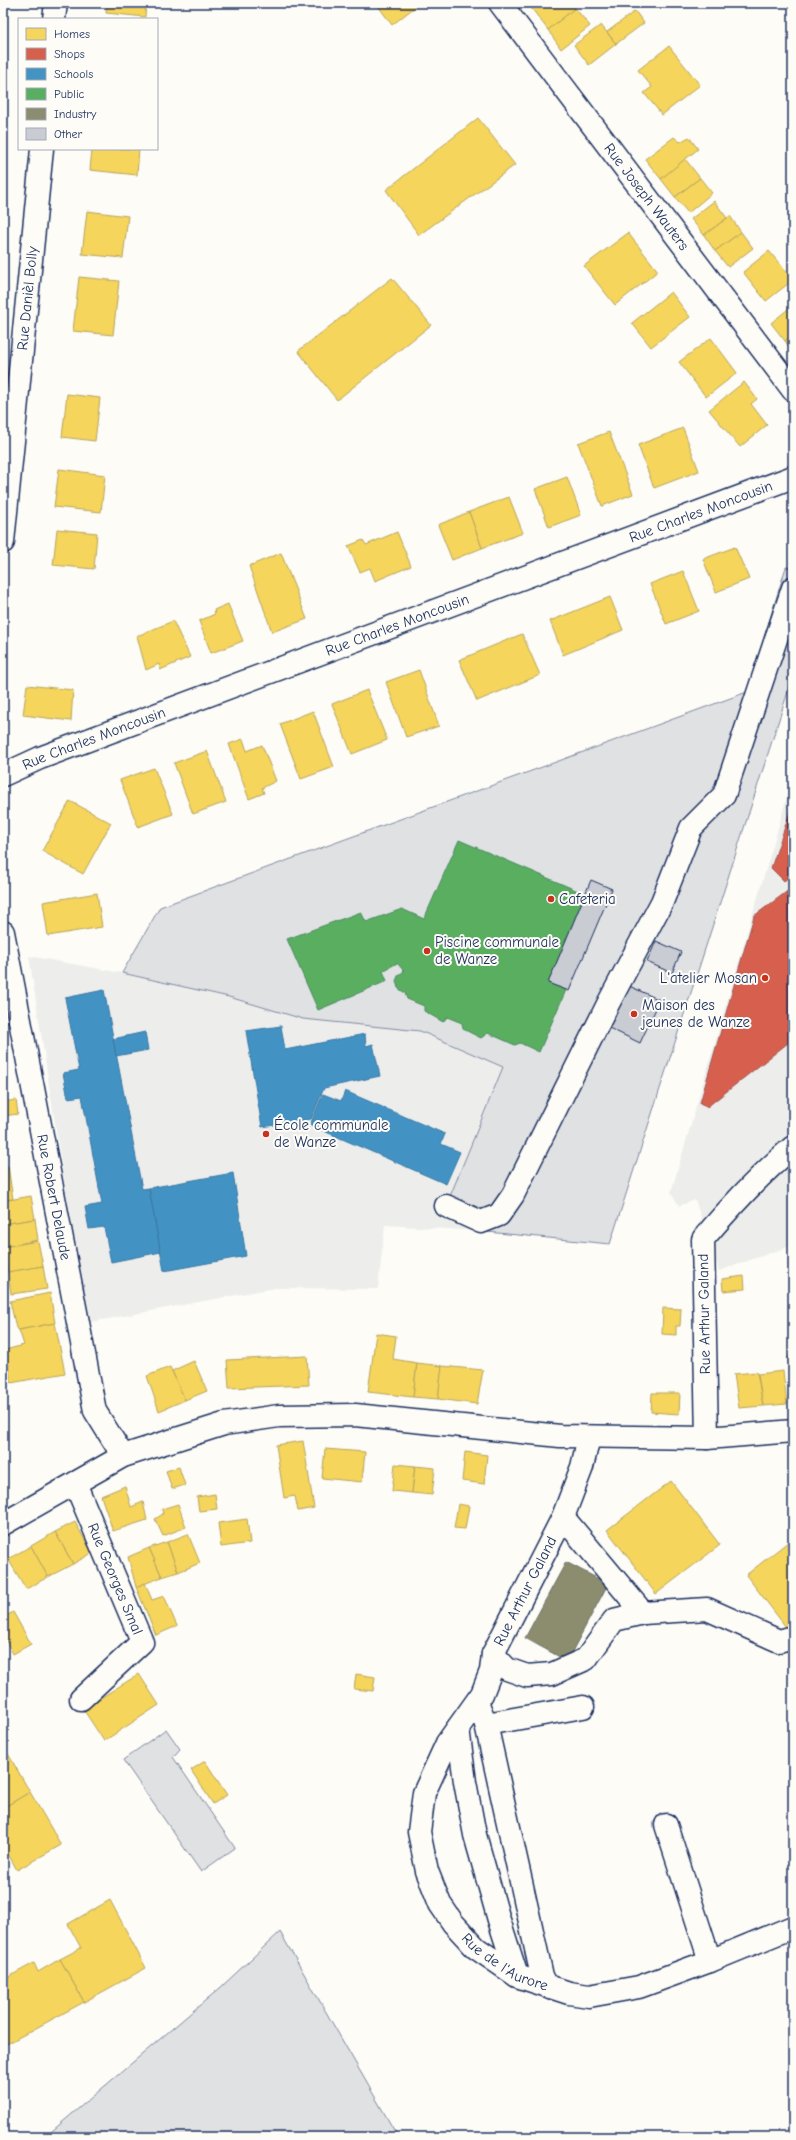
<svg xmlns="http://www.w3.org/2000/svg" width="796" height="2140" font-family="'Comic Neue',sans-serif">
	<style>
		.built { fill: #edeeec }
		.green { fill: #e0e1e3; stroke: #7e88a0 }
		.homes { fill: #f6d55c; stroke: #b4a35d }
		.shops { fill: #d6604d; stroke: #9e5152 }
		.schools { fill: #4393c3; stroke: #3775a5 }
		.public { fill: #5aae61; stroke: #478860 }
		.industry { fill: #8c8c6e; stroke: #6a7069 }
		.building { fill: #c9ccd3; stroke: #1b2f5e }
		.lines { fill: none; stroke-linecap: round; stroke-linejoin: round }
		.minor-casing { stroke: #1b2f5e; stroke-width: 25 }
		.minor { stroke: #fdfcf7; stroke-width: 22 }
		.poi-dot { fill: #c8321e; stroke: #fdfcf7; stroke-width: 1.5 }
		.labels { text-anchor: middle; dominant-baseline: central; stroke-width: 4; stroke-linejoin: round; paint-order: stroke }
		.street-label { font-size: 15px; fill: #1b2f5e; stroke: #fdfcf7 }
		.poi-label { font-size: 15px; fill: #1b2f5e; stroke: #fdfcf7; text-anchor: start }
	</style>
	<rect width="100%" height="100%" fill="#fdfcf7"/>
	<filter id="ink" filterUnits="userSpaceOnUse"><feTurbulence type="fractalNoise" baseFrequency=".025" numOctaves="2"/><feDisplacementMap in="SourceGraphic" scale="8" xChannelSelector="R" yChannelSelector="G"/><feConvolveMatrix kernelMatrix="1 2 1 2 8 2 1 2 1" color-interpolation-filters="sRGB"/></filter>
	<g filter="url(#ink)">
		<!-- built -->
		<g class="built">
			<path d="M793,777V1245L719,1271L695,1200L679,1206L671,1192Z"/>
			<path d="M29,956L122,973L229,997L303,1019L420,1031L503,1067L448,1201L477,1231L385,1225L378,1289L275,1288L86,1323Z"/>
		</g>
		<!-- green -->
		<g class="green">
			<path d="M786,567L793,568V676L610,1244L477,1231L448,1201L503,1067L420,1031L303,1019L229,997L122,973L160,907L747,692Z"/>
			<path d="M166,1729L180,1749L173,1757L235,1848L201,1872L123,1760Z"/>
			<path d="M280,1932L398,2137H45L220,1988Z"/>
		</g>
		<!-- homes -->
		<g class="homes">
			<path d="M107,3H146L145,17L106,13Z"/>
			<path d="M376,3H420L392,25Z"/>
			<path d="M528,3H540L532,9Z"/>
			<path d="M540,3H571L575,8L548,30L532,9Z"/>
			<path d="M575,8L590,26L561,49L548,30Z"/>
			<path d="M635,11L644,23L616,44L607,32Z"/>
			<path d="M601,25L616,44L589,65L574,45Z"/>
			<path d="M669,46L700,85L662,115L644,93L652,87L638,70Z"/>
			<path d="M478,118L515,165L419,235L386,190Z"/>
			<path d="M674,137L680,142L689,137L698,149L661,179L645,159Z"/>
			<path d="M92,149H139L137,175L90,170Z"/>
			<path d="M685,159L700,178L675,197L661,179Z"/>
			<path d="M700,178L712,193L688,213L675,197Z"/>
			<path d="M714,201L727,218L704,235L691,219Z"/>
			<path d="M87,211L128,216L123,258L82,254Z"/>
			<path d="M730,216L741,232L715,251L704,235Z"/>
			<path d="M741,232L753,248L728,267L715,251Z"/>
			<path d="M628,233L658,271L615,305L584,266Z"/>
			<path d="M769,251L793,280L766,301L743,272Z"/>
			<path d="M79,277L119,281L113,335L73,331Z"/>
			<path d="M392,278L431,325L337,400L298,351Z"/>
			<path d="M671,292L690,317L651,347L632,323Z"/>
			<path d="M793,305V334L785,341L771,323Z"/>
			<path d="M793,334V352L785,341Z"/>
			<path d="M711,338L737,373L706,397L679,362Z"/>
			<path d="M744,382L757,399L751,404L767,425L740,447L709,410Z"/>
			<path d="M67,394L100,398L95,441L62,437Z"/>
			<path d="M683,428L699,471L654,488L638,445Z"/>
			<path d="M609,432L633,494L602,506L578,443Z"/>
			<path d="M59,469L105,475L101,512L54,507Z"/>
			<path d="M567,477L581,515L549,527L535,489Z"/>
			<path d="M509,497L523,533L482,548L469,512Z"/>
			<path d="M469,512L482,548L452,560L438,525Z"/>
			<path d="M57,529L97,533L94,569L53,565Z"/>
			<path d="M397,532L411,566L375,581L370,568L360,572L348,546L363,540L366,545Z"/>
			<path d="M735,547L749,579L716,592L703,559Z"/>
			<path d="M281,553L307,619L272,632L249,566Z"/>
			<path d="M683,571L699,611L666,624L650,584Z"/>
			<path d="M610,597L623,630L563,655L550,621Z"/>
			<path d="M228,604L243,641L211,653L199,621L215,614L214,610Z"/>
			<path d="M173,621L190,657L160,670L159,664L146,670L137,636Z"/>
			<path d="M522,634L540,675L477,701L459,660Z"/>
			<path d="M419,670L439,726L406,737L386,682Z"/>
			<path d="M27,685L73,690L71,721L23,715Z"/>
			<path d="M367,690L387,740L352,754L332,704Z"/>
			<path d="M313,711L334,767L301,779L280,724Z"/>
			<path d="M243,739L247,751L262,745L276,781L262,788L264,793L249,799L229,744Z"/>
			<path d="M207,751L226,802L193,814L174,763Z"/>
			<path d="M154,768L173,814L138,827L120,780Z"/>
			<path d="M70,801L111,823L83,874L42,851Z"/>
			<path d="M97,893L102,927L48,936L43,902Z"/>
			<path d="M16,1100L18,1114L3,1116V1102Z"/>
			<path d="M3,1166H8L13,1199L3,1200Z"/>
			<path d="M31,1196L35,1219L3,1224V1201Z"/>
			<path d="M35,1219L38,1240L3,1247V1224Z"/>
			<path d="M38,1241L43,1266L8,1272L3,1247Z"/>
			<path d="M43,1266L47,1289L11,1294L8,1272Z"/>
			<path d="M744,1276L745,1289L723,1291L722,1279Z"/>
			<path d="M50,1293L55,1323L19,1330L16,1328L10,1301Z"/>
			<path d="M663,1308L681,1309L680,1326H676V1335L662,1334Z"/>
			<path d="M55,1323L65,1373L11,1383L5,1350L24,1345L19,1330Z"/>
			<path d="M376,1333L396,1336L393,1359L417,1363L413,1397L368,1392Z"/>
			<path d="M307,1356L309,1385L229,1388L227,1360Z"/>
			<path d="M793,1356V1389L788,1357Z"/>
			<path d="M194,1361L207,1391L185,1400L172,1371Z"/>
			<path d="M417,1363L442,1366L438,1399L413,1397Z"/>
			<path d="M442,1366L483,1370L477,1404L438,1399Z"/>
			<path d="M170,1367L185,1400L159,1411L147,1376Z"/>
			<path d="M783,1371L787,1404L763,1406L758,1374Z"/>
			<path d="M757,1372L763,1406L739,1408L734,1374Z"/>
			<path d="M652,1393H680L679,1414L651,1412Z"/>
			<path d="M303,1441L314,1508L298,1511L295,1496L284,1498L276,1445Z"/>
			<path d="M325,1449L365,1452L362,1482L322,1478Z"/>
			<path d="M465,1452L487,1455L484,1484L462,1481Z"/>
			<path d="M395,1464L415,1466L412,1493L392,1491Z"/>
			<path d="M415,1466L435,1468L432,1495L412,1493Z"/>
			<path d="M179,1467L185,1485L172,1489L166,1471Z"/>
			<path d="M671,1481L720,1545L656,1594L607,1530Z"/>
			<path d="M125,1486L131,1507L143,1502L147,1520L113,1531L101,1496Z"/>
			<path d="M215,1494L217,1509L199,1511L197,1497Z"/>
			<path d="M178,1504L186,1527L163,1536L155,1519L163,1514L162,1509Z"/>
			<path d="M458,1504L469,1506L465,1529L454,1528Z"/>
			<path d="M247,1519L250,1543L221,1547L218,1523Z"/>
			<path d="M75,1522L92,1553L73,1564L55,1532Z"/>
			<path d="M55,1532L73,1564L48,1577L31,1546Z"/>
			<path d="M188,1534L200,1563L178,1572L167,1542Z"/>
			<path d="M793,1538V1628L789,1631L746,1575Z"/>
			<path d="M167,1542L178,1572L162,1577L149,1548Z"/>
			<path d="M31,1546L48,1577L26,1589L8,1559Z"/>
			<path d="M149,1548L162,1577L136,1587L128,1557Z"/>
			<path d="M145,1583L152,1600L164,1596L177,1626L156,1635L136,1587Z"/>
			<path d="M13,1612L31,1644L13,1654L3,1635V1618Z"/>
			<path d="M139,1674L159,1705L104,1741L83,1709Z"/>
			<path d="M356,1674L375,1677L373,1691L354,1689Z"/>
			<path d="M3,1745L30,1792L3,1808Z"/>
			<path d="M205,1761L227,1795L213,1804L191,1770Z"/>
			<path d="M30,1792L61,1845L17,1870L8,1854L3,1857V1808Z"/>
			<path d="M110,1900L146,1968L84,2002L60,1959L81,1948L68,1924Z"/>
			<path d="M60,1959L84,2002L3,2046V1980L34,1963L38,1972Z"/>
		</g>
		<!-- shops -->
		<g class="shops">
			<path d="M793,803V874L784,881L771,868Z"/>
			<path d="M793,887V1039L707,1107L700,1103L754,916Z"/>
		</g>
		<!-- schools -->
		<g class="schools">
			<path d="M104,990L142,1189L149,1188L161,1252L111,1262L104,1227L89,1229L85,1207L102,1204L82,1096L68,1098L63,1073L79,1070L65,998Z"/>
			<path d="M281,1026L285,1050L365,1034L366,1046L373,1044L380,1076L324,1088L311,1119L262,1127L246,1031Z"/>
			<path d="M145,1032L148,1050L116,1056L113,1039Z"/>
			<path d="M345,1091L445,1134L441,1144L460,1152L446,1184L310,1125L323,1094L341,1101Z"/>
			<path d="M233,1173L246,1256L164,1271L149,1188Z"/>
		</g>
		<!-- public -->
		<path class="public" d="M459,840L585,894L548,983L566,990L539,1052L520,1043L515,1045L488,1033L481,1038L463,1029L462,1023L447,1017L443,1022L424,1011V1006L407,999L405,993L398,988L396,981L398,976L404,971L397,963L383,971L387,981L318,1010L287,939L361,912L366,922L402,909L424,919Z"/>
		<!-- industry -->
		<path class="industry" d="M566,1562L608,1584L567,1661L525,1638Z"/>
		<!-- building -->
		<g class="building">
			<path d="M591,880L612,889L569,991L548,983Z"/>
			<path d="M656,941L681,952L672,973L647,962Z"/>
			<path d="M627,985L660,1000L640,1043L607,1027Z"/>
		</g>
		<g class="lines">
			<defs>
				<g id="minor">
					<path id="s1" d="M500,3L793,390"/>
					<path d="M54,19L56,3"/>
					<path id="s2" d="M3,542L42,149"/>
					<path id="s3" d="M3,775L40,758L793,477"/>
					<path id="s4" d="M3,932L95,1411L123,1456"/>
					<path d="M446,1206L481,1222L499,1215L513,1195L609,1002L662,902L691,828L724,795L793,588"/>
					<path d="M589,1437L582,1467L563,1517L643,1613L707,1609L779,1641L793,1637"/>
					<path d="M707,1438L703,1239C731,1206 759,1175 793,1147"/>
					<path id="s5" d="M75,1483L142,1642L81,1699"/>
					<path d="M563,1517L493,1654L507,1669L527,1676L552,1674L586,1659L614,1620L643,1613"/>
					<path d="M3,1524L123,1456L224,1424L279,1416L355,1415L560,1436L707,1438L793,1431"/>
					<path id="s6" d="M493,1654L491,1671L482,1694L447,1743L424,1793L419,1832L427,1871L440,1904L453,1923L476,1948L517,1976L569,1993L589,1996L639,1987L710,1961L793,1927"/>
					<path d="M477,1702L486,1724L542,1976L547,1986"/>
					<path d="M486,1724L583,1707"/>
					<path d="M458,1728L465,1782L475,1835L499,1920L517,1976"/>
					<path d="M666,1825L710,1961"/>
				</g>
			</defs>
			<!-- minor casing -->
			<use href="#minor" class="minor-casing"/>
			<!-- minor -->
			<use href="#minor" class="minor"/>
		</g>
	</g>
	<!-- markers -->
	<g class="poi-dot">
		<circle cx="551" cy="899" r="4"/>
		<circle cx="427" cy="951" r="4"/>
		<circle cx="765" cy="978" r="4"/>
		<circle cx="634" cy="1014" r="4"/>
		<circle cx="266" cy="1134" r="4"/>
	</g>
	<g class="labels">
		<!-- street labels -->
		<g class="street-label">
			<text stroke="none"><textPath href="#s1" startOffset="243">Rue Joseph Wauters</textPath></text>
			<text stroke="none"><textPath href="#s2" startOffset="245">Rue Danièl Bolly</textPath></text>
			<text stroke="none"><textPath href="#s3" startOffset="746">Rue Charles Moncousin</textPath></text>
			<text stroke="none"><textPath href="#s3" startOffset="422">Rue Charles Moncousin</textPath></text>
			<text stroke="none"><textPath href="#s3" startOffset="98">Rue Charles Moncousin</textPath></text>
			<text stroke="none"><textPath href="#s4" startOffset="270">Rue Robert Delaude</textPath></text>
			<text transform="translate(704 1314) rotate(-91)">Rue Arthur Galand</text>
			<text stroke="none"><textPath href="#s5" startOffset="104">Rue Georges Smal</textPath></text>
			<text transform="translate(525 1591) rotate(-63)">Rue Arthur Galand</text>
			<text stroke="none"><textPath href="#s6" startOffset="361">Rue de l'Aurore</textPath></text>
		</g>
		<!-- poi labels -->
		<g class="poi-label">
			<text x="559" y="899">Cafeteria</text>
			<text x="435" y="942">Piscine communale<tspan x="435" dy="17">de Wanze</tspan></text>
			<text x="757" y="978" text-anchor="end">L'atelier Mosan</text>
			<text x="642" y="1005">Maison des<tspan x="642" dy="17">jeunes de Wanze</tspan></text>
			<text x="274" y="1125">École communale<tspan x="274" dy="17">de Wanze</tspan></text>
		</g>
	</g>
	<!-- margin -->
	<rect width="796" height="2140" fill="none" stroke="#fdfcf7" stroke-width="16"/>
	<rect x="8" y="8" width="780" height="2124" fill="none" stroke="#1b2f5e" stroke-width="1.5" filter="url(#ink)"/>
	<!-- legend -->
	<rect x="18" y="18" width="140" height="132" fill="#fdfcf7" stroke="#a3aaba"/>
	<rect x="26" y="28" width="20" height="12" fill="#f6d55c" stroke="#a3aaba"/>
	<text x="54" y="38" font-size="12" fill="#1b2f5e">Homes</text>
	<rect x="26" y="48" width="20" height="12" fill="#d6604d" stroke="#a3aaba"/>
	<text x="54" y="58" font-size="12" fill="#1b2f5e">Shops</text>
	<rect x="26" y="68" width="20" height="12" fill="#4393c3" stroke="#a3aaba"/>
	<text x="54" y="78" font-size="12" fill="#1b2f5e">Schools</text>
	<rect x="26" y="88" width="20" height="12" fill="#5aae61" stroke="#a3aaba"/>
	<text x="54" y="98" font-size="12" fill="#1b2f5e">Public</text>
	<rect x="26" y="108" width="20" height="12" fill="#8c8c6e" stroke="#a3aaba"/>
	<text x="54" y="118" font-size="12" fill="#1b2f5e">Industry</text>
	<rect x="26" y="128" width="20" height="12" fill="#c9ccd3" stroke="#a3aaba"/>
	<text x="54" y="138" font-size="12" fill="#1b2f5e">Other</text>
</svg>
